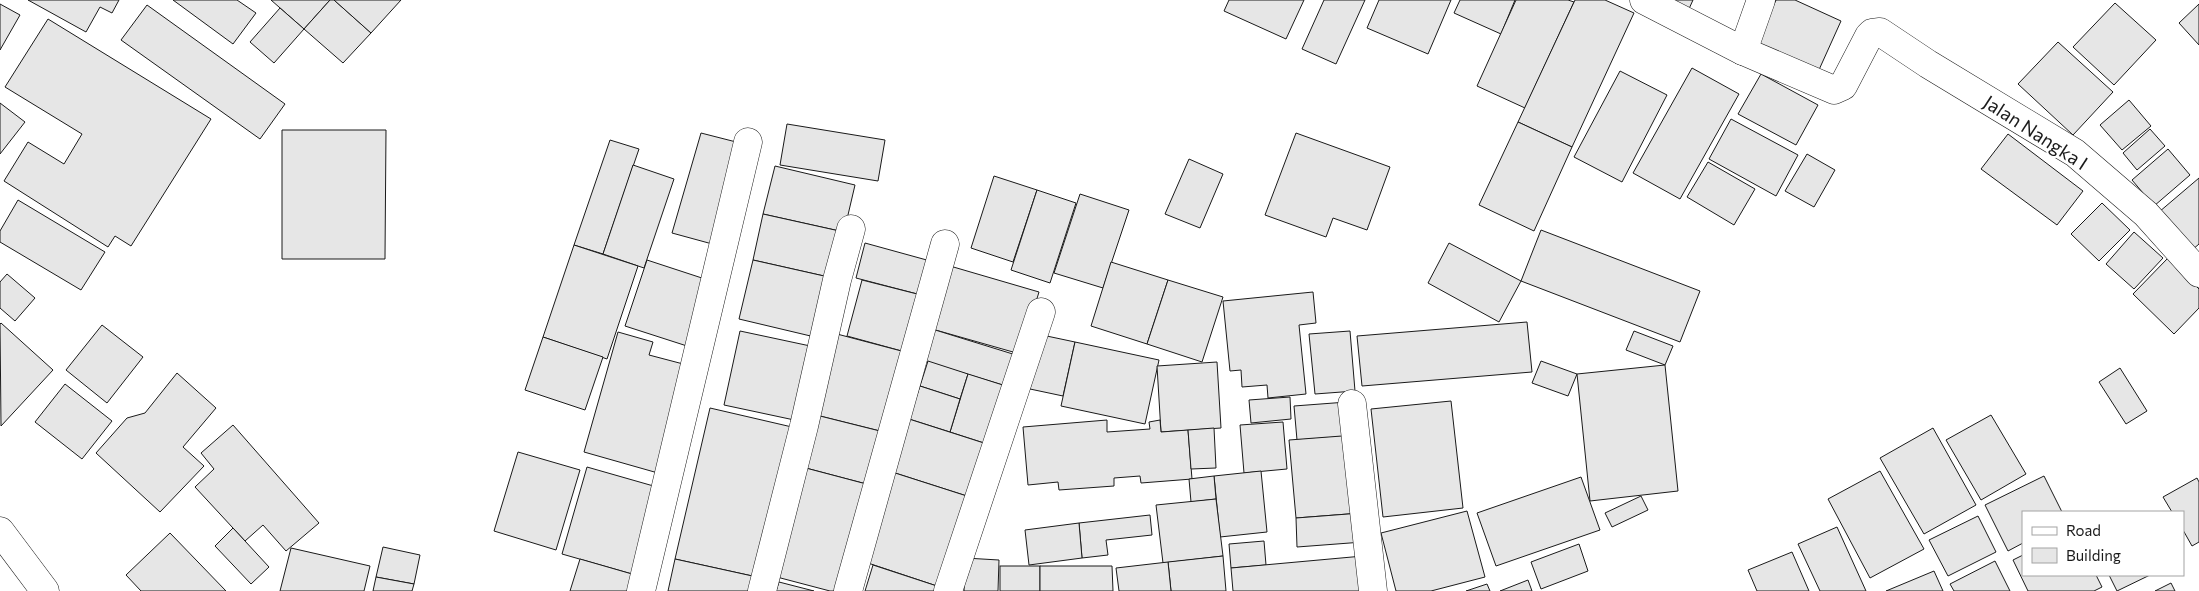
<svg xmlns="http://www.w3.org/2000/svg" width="2199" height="591" font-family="Commissioner,sans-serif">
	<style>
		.building { fill: #e6e6e6; stroke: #1a1a1a }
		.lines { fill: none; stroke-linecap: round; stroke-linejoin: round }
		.street-casing { stroke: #1a1a1a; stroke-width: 29 }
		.primary-casing { stroke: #1a1a1a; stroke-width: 29 }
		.street { stroke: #fff; stroke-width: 28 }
		.primary { stroke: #fff; stroke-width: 28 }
		.labels { text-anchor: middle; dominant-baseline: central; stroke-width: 4; stroke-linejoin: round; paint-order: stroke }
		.street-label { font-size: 19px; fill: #1a1a1a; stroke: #fff }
	</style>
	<rect width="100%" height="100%" fill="#fff"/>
	<!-- building -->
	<g class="building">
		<path d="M28,0H119L112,13L100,7L86,32Z"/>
		<path d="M173,0H237L256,13L233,44Z"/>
		<path d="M271,0H330L304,29Z"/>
		<path d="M330,0H334L371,33L343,63L304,29Z"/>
		<path d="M334,0H401L371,33Z"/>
		<path d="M1229,0H1304L1286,39L1224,11Z"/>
		<path d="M1324,0H1365L1336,64L1302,49Z"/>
		<path d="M1379,0H1451L1428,54L1367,28Z"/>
		<path d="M1460,0H1515L1501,34L1454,13Z"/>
		<path d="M1516,0H1568L1574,2L1525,108L1477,86Z"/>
		<path d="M1575,0H1605L1634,13L1572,147L1518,122Z"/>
		<path d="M1665,0H1693L1688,11Z"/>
		<path d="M1776,0H1795L1841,21L1818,72L1756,44Z"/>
		<path d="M2115,3L2156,40L2114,85L2073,47Z"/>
		<path d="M0,4L20,15L0,50Z"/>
		<path d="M2199,4V45L2179,23Z"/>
		<path d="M147,5L285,104L260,139L121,40Z"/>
		<path d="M280,8L304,29L274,63L250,42Z"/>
		<path d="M48,19L211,119L131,246L115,236L108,247L4,181L28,142L64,164L82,134L5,87Z"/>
		<path d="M2058,42L2113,92L2073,135L2018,84Z"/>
		<path d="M1692,68L1739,94L1680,199L1633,173Z"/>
		<path d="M1620,71L1667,95L1622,182L1574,157Z"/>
		<path d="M1761,74L1818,105L1796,145L1738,114Z"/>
		<path d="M2129,100L2151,126L2122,150L2100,125Z"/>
		<path d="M0,103L25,122L0,154Z"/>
		<path d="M1731,119L1798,155L1776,196L1709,159Z"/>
		<path d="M1518,122L1572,147L1534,231L1479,205Z"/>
		<path d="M787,124L885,140L878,181L780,165Z"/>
		<path d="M2150,129L2165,146L2137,170L2123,153Z"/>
		<path d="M282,130H386L385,259H282Z"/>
		<path d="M701,133L744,144L716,245L672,233Z"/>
		<path d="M1296,133L1390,167L1367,230L1333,218L1326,237L1265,215Z"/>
		<path d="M2008,134L2083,191L2057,225L1981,169Z"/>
		<path d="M610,140L639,149L603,254L574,245Z"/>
		<path d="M2168,149L2190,175L2154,206L2132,180Z"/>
		<path d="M1807,154L1835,170L1814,207L1785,191Z"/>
		<path d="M1189,159L1223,174L1200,228L1165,214Z"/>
		<path d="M1708,162L1755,189L1734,225L1687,197Z"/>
		<path d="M633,165L674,179L644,268L603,254Z"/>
		<path d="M775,166L855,185L844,232L763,214Z"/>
		<path d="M994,176L1037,190L1013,262L971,248Z"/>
		<path d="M2199,178V244L2192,250L2159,212Z"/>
		<path d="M1037,190L1076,203L1050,283L1011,270Z"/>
		<path d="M1080,194L1129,210L1103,288L1054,273Z"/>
		<path d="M18,200L105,252L81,290L0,242V231Z"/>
		<path d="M2102,203L2130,230L2099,261L2071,234Z"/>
		<path d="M763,214L844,232L833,278L753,260Z"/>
		<path d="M1541,230L1700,291L1680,342L1521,281Z"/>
		<path d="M2134,232L2163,258L2134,289L2106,264Z"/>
		<path d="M865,243L934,262L925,296L856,278Z"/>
		<path d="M1449,243L1521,281L1499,322L1428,283Z"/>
		<path d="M574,245L638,266L607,359L543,337Z"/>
		<path d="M2168,258L2199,289V308L2174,334L2133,294Z"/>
		<path d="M647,260L708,280L687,346L625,326Z"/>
		<path d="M753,260L833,278L819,338L739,319Z"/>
		<path d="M1111,262L1168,280L1147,344L1091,326Z"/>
		<path d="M950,266L1039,292L1020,354L932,329Z"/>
		<path d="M7,274L35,298L15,321L0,308V282Z"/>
		<path d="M862,280L925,296L909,353L847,336Z"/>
		<path d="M1168,280L1223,297L1202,362L1147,344Z"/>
		<path d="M1313,292L1316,323L1299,325L1306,394L1268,398L1267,385L1242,387L1241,370L1230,371L1223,301Z"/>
		<path d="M1527,322L1532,372L1362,386L1357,336Z"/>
		<path d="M1,323L53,370L1,426L0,324Z"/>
		<path d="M102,325L143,357L107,403L66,370Z"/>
		<path d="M932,329L1016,355L1006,386L921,360Z"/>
		<path d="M740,331L815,347L799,421L724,405Z"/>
		<path d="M1350,331L1355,391L1315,394L1309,334Z"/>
		<path d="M1634,331L1673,346L1665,365L1626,350Z"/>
		<path d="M618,332L653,342L649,355L687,365L665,475L584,452Z"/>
		<path d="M837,334L909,353L888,433L816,415Z"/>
		<path d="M1042,335L1075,342L1063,396L1030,389Z"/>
		<path d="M543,337L603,357L585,410L525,390Z"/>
		<path d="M1075,342L1159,360L1145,424L1061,406Z"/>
		<path d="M928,361L968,374L960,399L920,386Z"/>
		<path d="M1541,361L1577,374L1568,396L1532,383Z"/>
		<path d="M1217,362L1221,428L1161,432L1157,366Z"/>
		<path d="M1665,365L1678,491L1590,501L1577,374Z"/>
		<path d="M2120,368L2147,411L2126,424L2099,382Z"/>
		<path d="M177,373L216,408L183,447L204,466L160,512L96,453L127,418L145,413Z"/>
		<path d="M968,374L1006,386L987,444L950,432Z"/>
		<path d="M65,384L112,421L82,459L35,422Z"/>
		<path d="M920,386L960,399L950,432L909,419Z"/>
		<path d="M1290,397L1291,419L1251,423L1249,400Z"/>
		<path d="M1451,401L1463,508L1383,517L1371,409Z"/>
		<path d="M1347,402L1350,436L1297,440L1294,406Z"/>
		<path d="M710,408L792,427L757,577L675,559Z"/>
		<path d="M816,415L888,433L874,486L802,467Z"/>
		<path d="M1991,415L2026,474L1981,500L1946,440Z"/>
		<path d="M909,419L987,444L970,497L892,472Z"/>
		<path d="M1107,420V432L1150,429L1149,422L1160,420L1161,432L1188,430L1192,479L1141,483L1140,476L1114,478V486L1059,490L1058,482L1028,485L1023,427Z"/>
		<path d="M1283,422L1287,469L1244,473L1240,425Z"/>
		<path d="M233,425L319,523L286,551L263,525L245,541L195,487L214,469L201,453Z"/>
		<path d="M1214,428L1216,468L1191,469L1188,430Z"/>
		<path d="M1933,428L1976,505L1924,534L1880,458Z"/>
		<path d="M1355,435L1361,513L1296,518L1289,440Z"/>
		<path d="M518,452L580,470L556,550L494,531Z"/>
		<path d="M587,467L664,489L639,576L562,554Z"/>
		<path d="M802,467L874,486L847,591H830L773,576Z"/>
		<path d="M1261,471L1267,532L1220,537L1214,476Z"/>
		<path d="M1880,471L1924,549L1870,578L1828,499Z"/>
		<path d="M892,472L970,497L940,587L862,561Z"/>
		<path d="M1214,476L1216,499L1191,502L1189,479Z"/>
		<path d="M2044,476L2062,512H2023V543L2008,551L1985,505Z"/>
		<path d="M1581,477L1600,530L1496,566L1477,513Z"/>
		<path d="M2197,478L2199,482V542L2192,546L2183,530V512H2172L2163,497Z"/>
		<path d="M1641,496L1648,510L1612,527L1605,513Z"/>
		<path d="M1216,499L1223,556L1163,563L1156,505Z"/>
		<path d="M1467,511L1485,577L1431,591H1396L1381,533Z"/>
		<path d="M1361,513L1363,542L1297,547L1296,518Z"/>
		<path d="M1150,515L1152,535L1106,540L1108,555L1082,558L1079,523Z"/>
		<path d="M1978,516L1996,552L1948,576L1929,540Z"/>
		<path d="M1079,523L1082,558L1029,565L1025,530Z"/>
		<path d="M1837,527L1866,591H1820L1798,544Z"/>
		<path d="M233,528L269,567L251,584L215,546Z"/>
		<path d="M170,533L226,591H141L126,575Z"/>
		<path d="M1264,541L1266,565L1231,568L1229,544Z"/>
		<path d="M1579,544L1588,571L1541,589L1531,562Z"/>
		<path d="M383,547L420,555L414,584L376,577Z"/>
		<path d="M291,548L370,566L364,591H280Z"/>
		<path d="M1792,552L1809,591H1757L1748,570Z"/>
		<path d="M2023,555V575H2096L2102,587L2094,591H2028L2013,560Z"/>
		<path d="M1223,556L1226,591H1171L1168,562Z"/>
		<path d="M1363,556L1366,591H1233L1231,568Z"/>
		<path d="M965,558L999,560L998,591H964Z"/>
		<path d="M580,559L639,576L634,591H570Z"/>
		<path d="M675,559L757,577L754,591H668Z"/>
		<path d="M1995,561L2010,591H1954L1950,584Z"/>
		<path d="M1168,562L1171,591H1119L1116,568Z"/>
		<path d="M873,565L940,587L939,591H865Z"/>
		<rect x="1000" y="566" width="40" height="25"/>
		<path d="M1040,566H1112L1113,591H1040Z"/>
		<path d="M1934,571L1943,591H1886Z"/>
		<path d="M2109,575H2150L2117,591Z"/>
		<path d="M376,577L414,584L412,591H373Z"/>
		<path d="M1528,580L1532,591H1500Z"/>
		<path d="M779,582L814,591H776Z"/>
		<path d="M2171,583L2175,591H2155Z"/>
		<path d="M1487,584L1490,591H1466Z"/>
	</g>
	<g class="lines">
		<defs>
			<g id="street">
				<path d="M1644,0L1743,51L1834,90L1843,86L1869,36L1872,33L1880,32L1928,64L2075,153L2146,214L2199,273"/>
				<path d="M1743,51L1761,0"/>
				<path d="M1352,404L1373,591"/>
				<path d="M641,591L748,142"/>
				<path d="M762,591L804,426L837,280L851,229"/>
				<path d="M848,591L945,244"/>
				<path d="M948,591L1041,312"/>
			</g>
			<path id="primary" d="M0,531L45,591"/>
		</defs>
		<!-- street casing -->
		<use href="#street" class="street-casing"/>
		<!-- primary casing -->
		<use href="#primary" class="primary-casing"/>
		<!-- street -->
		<use href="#street" class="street"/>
		<!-- primary -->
		<use href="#primary" class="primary"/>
	</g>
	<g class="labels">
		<!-- street labels -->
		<g class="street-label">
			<text transform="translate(2036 132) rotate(33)">Jalan Nangka I</text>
		</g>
	</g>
	<!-- legend -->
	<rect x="2022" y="511" width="162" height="65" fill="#ffffff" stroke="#a3a3a3"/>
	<rect x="2032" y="527" width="25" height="8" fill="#ffffff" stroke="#a3a3a3"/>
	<text x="2066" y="536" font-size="15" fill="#1a1a1a">Road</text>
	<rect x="2032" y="548" width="25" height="15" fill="#e6e6e6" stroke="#a3a3a3"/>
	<text x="2066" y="561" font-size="15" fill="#1a1a1a">Building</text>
</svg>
